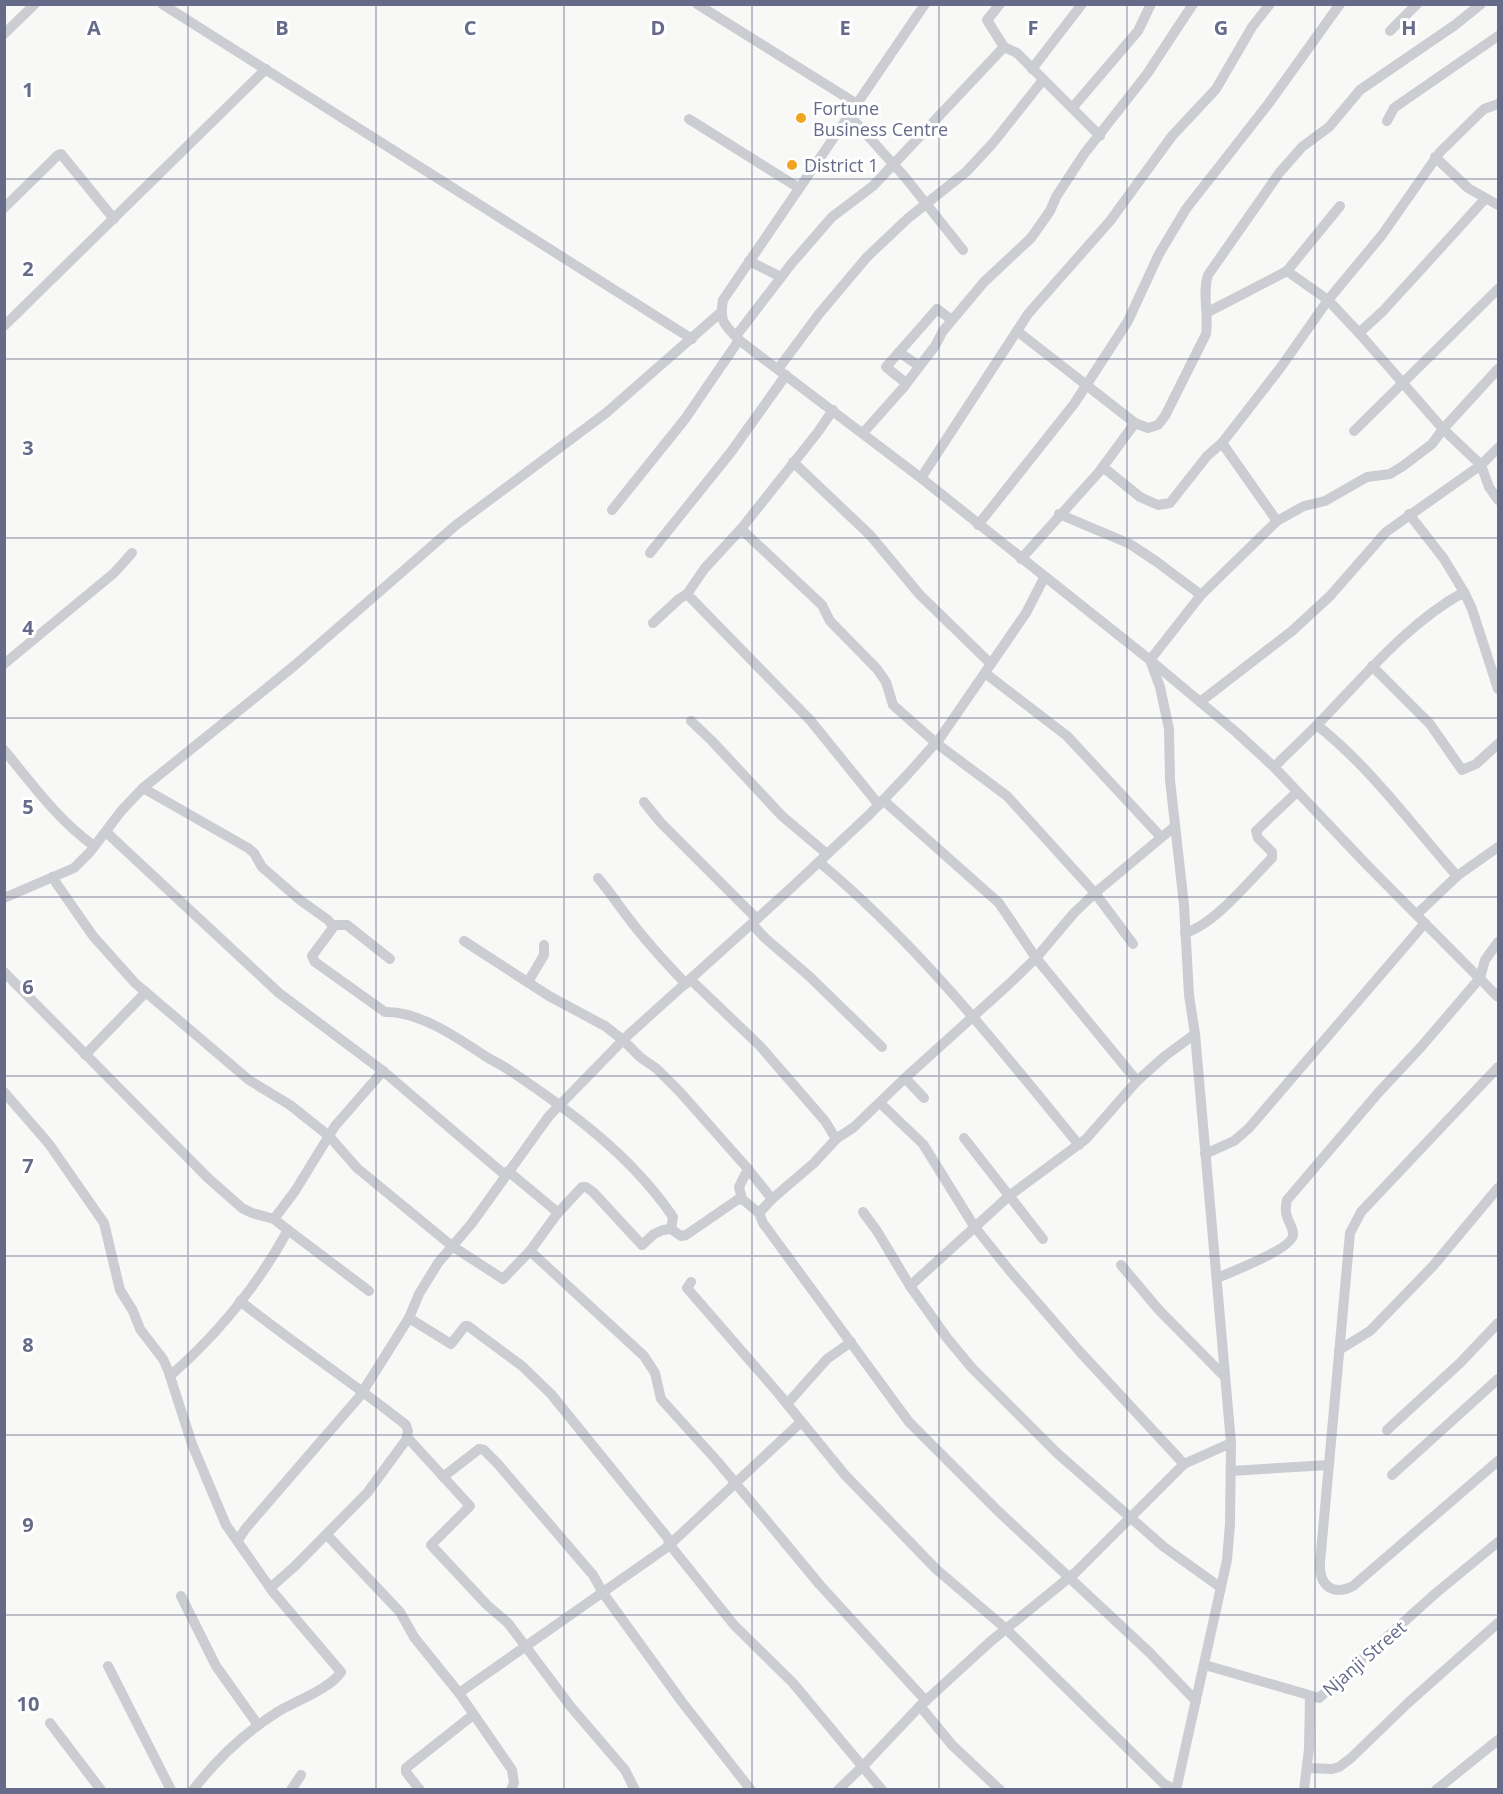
<svg xmlns="http://www.w3.org/2000/svg" width="1503" height="1794" font-family="'Open Sans',sans-serif">
	<style>
		.lines { fill: none; stroke-linecap: round; stroke-linejoin: round }
		.street { stroke: #cccdd2; stroke-width: 10 }
		.grid { fill: none; stroke: #666b8a; stroke-width: 1.5; stroke-opacity: 0.55 }
		.poi-dot { fill: #f1a41f; stroke: #fff; stroke-width: 2 }
		.labels { text-anchor: middle; dominant-baseline: central; stroke-width: 6; stroke-linejoin: round; paint-order: stroke }
		.poi-label { font-size: 18px; fill: #666b8a; stroke: #fff; text-anchor: start }
		.street-label { font-size: 18px; fill: #666b8a; stroke: #fff }
		.grid-label { font-size: 20px; text-anchor: middle; font-weight: bold; fill: #666b8a; stroke: #fff; stroke-width: 6; stroke-linejoin: round; paint-order: stroke }
	</style>
	<rect width="100%" height="100%" fill="#f8f9f7"/>
	<g class="lines">
		<!-- street -->
		<g class="street">
			<path d="M162,4L692,339"/>
			<path d="M697,4L857,104"/>
			<path d="M925,4L723,300C719,322 725,325 739,340L921,478L1150,660L1236,732L1274,767L1367,865L1498,997"/>
			<path d="M1000,4L987,20L1004,47L1017,53L1100,136"/>
			<path d="M1390,31L1417,4"/>
			<path d="M4,34L35,4"/>
			<path d="M1032,69L1082,4"/>
			<path d="M1073,107L1138,31L1151,4"/>
			<path d="M849,115L904,176L963,250"/>
			<path d="M689,119L799,188"/>
			<path d="M1387,121L1394,108L1401,103L1498,36"/>
			<path d="M1435,157L1468,188L1498,205"/>
			<path d="M4,208L58,155L61,154L114,219"/>
			<path d="M749,261L781,277"/>
			<path d="M1287,271L1328,300L1359,333L1443,429L1481,465L1489,487L1498,500"/>
			<path d="M1208,312L1287,271L1340,206"/>
			<path d="M4,326L266,69"/>
			<path d="M1017,331L1135,423"/>
			<path d="M1359,333L1383,311L1485,199"/>
			<path d="M736,336L792,263L832,217L873,186L1004,47"/>
			<path d="M899,352L919,366"/>
			<path d="M778,369L819,314L867,257L907,219L966,172L993,143L1043,80"/>
			<path d="M906,383L886,367L937,309L952,320"/>
			<path d="M1354,431L1498,289"/>
			<path d="M863,433L903,388L935,346L943,331L984,282L1031,238L1050,211L1056,197L1084,154L1147,74L1193,4"/>
			<path d="M1222,443L1277,521"/>
			<path d="M793,462L870,535L920,595L991,664"/>
			<path d="M1103,467L1140,497L1158,505L1170,503L1207,456L1222,443L1281,367L1328,300L1382,235L1440,152L1484,109L1498,104"/>
			<path d="M921,478L1028,314L1110,221L1172,136L1216,89L1252,27L1270,4"/>
			<path d="M612,510L685,419L739,340"/>
			<path d="M1059,514L1130,544L1157,562L1201,595"/>
			<path d="M1409,514L1444,559L1464,592L1472,609L1498,689"/>
			<path d="M978,525L1074,404L1128,321L1159,254L1186,209L1269,103L1340,4"/>
			<path d="M741,529L822,605L830,621L877,669L886,682L893,705L936,743L1007,796L1095,893L1133,944"/>
			<path d="M650,553L731,452L786,375"/>
			<path d="M1021,559L1099,472L1135,423L1148,428L1158,425L1165,416L1206,334C1209,314 1202,293 1208,275L1280,172L1302,147L1329,127L1360,90L1455,25L1481,4"/>
			<path d="M687,594L810,720L879,805"/>
			<path d="M653,623L679,599L687,594L705,568L741,529L818,432L833,410"/>
			<path d="M4,664L114,573L132,553"/>
			<path d="M1372,666L1430,724L1462,770L1476,764L1498,744"/>
			<path d="M985,673L1067,736L1161,837"/>
			<path d="M1200,702L1292,631L1330,596L1386,532L1481,465L1498,448"/>
			<path d="M691,721L712,741L782,816L827,854"/>
			<path d="M1317,725C1373,770 1410,823 1457,876"/>
			<path d="M4,750C33,785 57,819 94,846"/>
			<path d="M1274,767C1288,753 1303,739 1317,725C1363,678 1406,624 1464,592"/>
			<path d="M143,788L248,848L254,853L262,867L300,900L328,920L332,925V929L312,956L315,962L385,1012C419,1011 458,1038 485,1056C493,1061 502,1065 509,1070C570,1111 631,1155 673,1217L671,1229"/>
			<path d="M883,800L999,903L1036,958L1137,1081"/>
			<path d="M644,802L661,823L757,919"/>
			<path d="M106,832L279,993L383,1071L505,1175"/>
			<path d="M819,862C919,945 997,1045 1079,1145"/>
			<path d="M52,877L93,936L135,983L249,1080L290,1105L329,1136L357,1168L452,1246L503,1279L530,1251"/>
			<path d="M598,878C610,892 619,906 630,920C647,943 666,963 686,984"/>
			<path d="M4,898L74,868L90,852L122,810L143,788L294,666L456,525L606,413L720,313"/>
			<path d="M1417,914L1457,876L1498,847"/>
			<path d="M752,924L765,938L809,976L882,1047"/>
			<path d="M332,925H347L390,959"/>
			<path d="M1185,933C1215,924 1249,881 1272,858V852L1258,838L1256,831L1297,792"/>
			<path d="M464,941L549,996L605,1026L623,1040L640,1057L657,1069L680,1092L748,1169L739,1187L742,1199"/>
			<path d="M4,972L208,1178L242,1208L252,1213L274,1219L288,1230C258,1285 217,1335 170,1376"/>
			<path d="M691,980L760,1046L825,1121L836,1139"/>
			<path d="M528,982L544,955V945"/>
			<path d="M1195,1034L1165,1056L1137,1081L1086,1139L1009,1196L910,1286L947,1338L972,1368L1057,1453L1164,1547L1220,1587"/>
			<path d="M85,1055L146,992"/>
			<path d="M1498,1067L1361,1212L1350,1233L1320,1563C1319,1586 1333,1596 1353,1586L1498,1461"/>
			<path d="M905,1078L924,1098"/>
			<path d="M4,1092L49,1144L104,1223L120,1290L133,1311L140,1329L163,1359L168,1370L192,1444L226,1525L273,1592L341,1672C331,1688 296,1701 279,1711C247,1731 216,1760 193,1790"/>
			<path d="M880,1103L923,1144L974,1226L1010,1271L1081,1353L1184,1464"/>
			<path d="M964,1138L1043,1239"/>
			<path d="M1205,1154L1234,1141L1249,1128L1425,923"/>
			<path d="M748,1169L772,1199"/>
			<path d="M508,1171L556,1211L557,1214"/>
			<path d="M863,1212L877,1231L910,1286"/>
			<path d="M759,1213L772,1199L814,1163L836,1139L854,1127L905,1078L1008,985L1036,958L1074,913L1095,893L1174,827"/>
			<path d="M274,1219L295,1191L335,1126L383,1071"/>
			<path d="M288,1230L369,1291"/>
			<path d="M1121,1265L1159,1310L1225,1377"/>
			<path d="M1217,1278C1231,1272 1292,1249 1293,1235C1294,1224 1282,1220 1287,1200L1379,1092L1421,1047L1480,978L1485,960L1498,942"/>
			<path d="M691,1282L687,1288L778,1393L845,1475L936,1569L1005,1628L1163,1783L1175,1790"/>
			<path d="M240,1301C294,1344 352,1382 406,1425L408,1431L406,1440L367,1493L294,1567L270,1588"/>
			<path d="M409,1318L451,1344L465,1326H468L522,1366L551,1394L667,1537L670,1545L734,1625L793,1683L882,1790"/>
			<path d="M1339,1350L1370,1331L1433,1266L1498,1188"/>
			<path d="M787,1404L827,1359L851,1342"/>
			<path d="M1387,1430L1460,1363L1498,1323"/>
			<path d="M407,1437L470,1506L431,1545L487,1605L508,1623L571,1707L625,1770L635,1790"/>
			<path d="M1231,1471L1329,1465"/>
			<path d="M1392,1475L1498,1379"/>
			<path d="M443,1477L479,1449L484,1450L497,1463L593,1575L603,1593L682,1702L751,1790"/>
			<path d="M327,1535L400,1612L414,1637L459,1693L512,1770L514,1783L511,1790"/>
			<path d="M238,1540L246,1528L360,1396L409,1318L419,1294L438,1263L472,1223L549,1116L626,1037L790,889L870,814L908,774L940,738L1026,613L1044,578"/>
			<path d="M181,1596L216,1666L258,1725"/>
			<path d="M1205,1665L1319,1698L1436,1593L1498,1542"/>
			<path d="M108,1666L171,1790"/>
			<path d="M459,1693L666,1548L801,1422"/>
			<path d="M926,1701L820,1585L718,1462L661,1399L655,1373L644,1356L530,1251L557,1214L582,1187H586L593,1192L642,1245L654,1234L663,1230L671,1229L681,1236L686,1235L737,1200L742,1199L759,1213L763,1223L909,1422L998,1511L1150,1653L1196,1701"/>
			<path d="M920,1706L952,1745L1000,1790"/>
			<path d="M50,1723L101,1790"/>
			<path d="M1307,1768L1332,1769L1339,1767L1351,1758L1409,1702L1498,1623"/>
			<path d="M291,1790L301,1775"/>
			<path d="M420,1790L406,1772V1768L473,1715"/>
			<path d="M838,1790L864,1765L920,1706L991,1641L1076,1572L1184,1464L1231,1443"/>
			<path d="M1176,1790L1227,1560L1230,1524L1231,1443L1195,1034L1189,995L1184,905L1170,780L1169,729L1160,687L1150,660L1201,595L1277,521L1304,506L1325,501L1367,477L1390,474L1403,466L1432,444L1443,429L1498,369"/>
			<path d="M1304,1790L1309,1749L1310,1696"/>
			<path d="M1436,1790L1498,1740"/>
		</g>
	</g>
	<!-- grid -->
	<path class="grid" d="M188,4V1790M376,4V1790M564,4V1790M752,4V1790M939,4V1790M1127,4V1790M1315,4V1790M4,179H1498M4,359H1498M4,538H1498M4,718H1498M4,897H1498M4,1076H1498M4,1256H1498M4,1435H1498M4,1615H1498"/>
	<!-- markers -->
	<g class="poi-dot">
		<circle cx="801" cy="118" r="6"/>
		<circle cx="792" cy="165" r="6"/>
	</g>
	<g class="labels">
		<!-- poi labels -->
		<g class="poi-label">
			<text x="813" y="108">Fortune<tspan x="813" dy="21">Business Centre</tspan></text>
			<text x="804" y="165">District 1</text>
		</g>
		<!-- street labels -->
		<g class="street-label">
			<text transform="translate(1364 1658) rotate(-41)">Njanji Street</text>
		</g>
	</g>
	<g class="grid-label">
		<text x="94" y="35">A</text>
		<text x="282" y="35">B</text>
		<text x="470" y="35">C</text>
		<text x="658" y="35">D</text>
		<text x="845" y="35">E</text>
		<text x="1033" y="35">F</text>
		<text x="1221" y="35">G</text>
		<text x="1409" y="35">H</text>
		<text x="28" y="97">1</text>
		<text x="28" y="276">2</text>
		<text x="28" y="455">3</text>
		<text x="28" y="635">4</text>
		<text x="28" y="814">5</text>
		<text x="28" y="994">6</text>
		<text x="28" y="1173">7</text>
		<text x="28" y="1352">8</text>
		<text x="28" y="1532">9</text>
		<text x="28" y="1711">10</text>
	</g>
	<!-- border -->
	<rect width="1503" height="1794" fill="none" stroke="#666b8a" stroke-width="12"/>
</svg>
